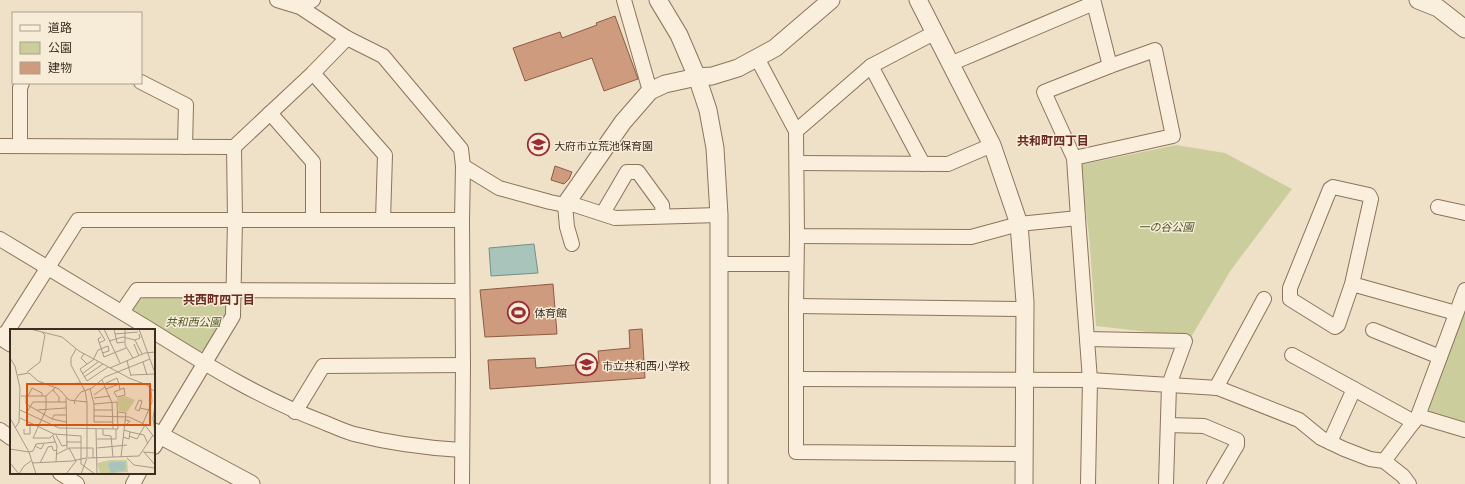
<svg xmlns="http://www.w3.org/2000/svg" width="1465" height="484" font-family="Literata,'Noto Sans JP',serif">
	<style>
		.green { fill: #cbce9c }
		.water { fill: #a9c4ba; stroke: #6f9288 }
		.building { fill: #ce9b7e; stroke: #8c5b42 }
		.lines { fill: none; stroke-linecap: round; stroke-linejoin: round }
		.minor-casing { stroke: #8c735d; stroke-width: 16 }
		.tertiary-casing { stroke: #8c735d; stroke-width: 19 }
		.minor { stroke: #faefdc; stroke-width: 14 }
		.tertiary { stroke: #faefdc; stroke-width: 17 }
		.labels { text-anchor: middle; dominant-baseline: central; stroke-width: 3; stroke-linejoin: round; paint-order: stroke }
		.poi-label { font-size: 11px; fill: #3d2c20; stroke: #f7ecd8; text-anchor: start }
		.park-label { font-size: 11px; font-style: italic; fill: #4f5927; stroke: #f7ecd8 }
		.neighbourhood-label { font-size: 12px; font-weight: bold; fill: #6a2a1f; stroke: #f7ecd8 }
		.inset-road { fill: none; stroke: #a89985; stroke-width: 1 }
		.view { fill: #d7540e; fill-opacity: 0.15; stroke: #d7540e; stroke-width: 2 }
		.inset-edge { fill: none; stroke: #3d2c20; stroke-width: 2 }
	</style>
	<rect width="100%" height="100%" fill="#efe1c8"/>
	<!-- green -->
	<g class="green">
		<path d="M1176,145L1225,153L1292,189L1231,270L1191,337L1096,326L1089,236L1080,165Z"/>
		<path d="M142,296H225L226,315L204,350L198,353L132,312L130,306Z"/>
		<path d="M1465,304V423L1430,412L1428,406Z"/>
	</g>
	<!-- water -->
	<path class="water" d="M534,244L538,273L491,276L489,248Z"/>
	<!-- building -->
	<g class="building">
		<path d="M615,16L638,79L604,91L592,58L525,81L513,48L560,32L562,38L597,25L596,23Z"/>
		<path d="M555,166L572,172L569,179L564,184L551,180Z"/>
		<path d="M553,284L557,334L485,337L480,290Z"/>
		<path d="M642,329L645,378L490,389L488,360L535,358L536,368L599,363L598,351L630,348L629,330Z"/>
	</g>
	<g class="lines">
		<defs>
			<g id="minor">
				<path d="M277,0L300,7L347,38L383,56L461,149L463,166L499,188L550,202L565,205H575L615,218L719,215"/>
				<path d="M624,0L650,91"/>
				<path d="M300,7L313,0"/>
				<path d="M1155,50L1173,136L1074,158L1044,92L1110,66Z"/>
				<path d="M757,58L796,131L797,236L971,237L1019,224L1078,218L1090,380L1088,484"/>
				<path d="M950,64L1094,3L1110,66"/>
				<path d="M871,66L923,164"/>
				<path d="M313,73L385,155L383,220"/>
				<path d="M141,82L186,105L185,147"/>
				<path d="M270,113L313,162V220"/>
				<path d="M796,131L871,66L934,33"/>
				<path d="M0,146L234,147L313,73L347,38"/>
				<path d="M20,146V88L22,83"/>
				<path d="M1074,158L1078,218"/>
				<path d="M797,163L948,164L992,145"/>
				<path d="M565,205L567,227L572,244"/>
				<path d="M1438,207L1465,213"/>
				<path d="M603,213L627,172H638L662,205L663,216"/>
				<path d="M797,236L796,306V452L1024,454"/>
				<path d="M0,239L151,330"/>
				<path d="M719,264H796"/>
				<path d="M1352,284L1371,199L1369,195L1333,187L1330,189L1290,288V299L1335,327L1338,325L1352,284L1456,313"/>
				<path d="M796,306L1025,309"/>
				<path d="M122,312L137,290L462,291"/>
				<path d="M1373,330L1440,357"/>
				<path d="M154,332C208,366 262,399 323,422C333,426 343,431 354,434C389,443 426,448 462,450"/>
				<path d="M3,338L78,220H462"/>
				<path d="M1087,339L1185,341L1169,385L1166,484"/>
				<path d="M1292,355L1414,422"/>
				<path d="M796,379L1090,380L1218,388L1299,420L1321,438L1344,449L1370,459L1384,461L1403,476L1409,484"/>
				<path d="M1216,388L1264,299"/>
				<path d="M295,412L323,366L463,365"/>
				<path d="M1418,416L1465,430"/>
				<path d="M1168,425L1204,426L1237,440V445L1214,484"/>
				<path d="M0,430L11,438"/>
				<path d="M1330,442L1354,389"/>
				<path d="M154,447L233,316L235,220L234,147"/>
				<path d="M1384,461L1418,416L1465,290"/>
				<path d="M60,473L77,484"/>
				<path d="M133,484L139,473"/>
				<path d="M462,484L463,365L462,220L463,166"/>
			</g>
			<g id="tertiary">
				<path d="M658,0L679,35L697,77L708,110L715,148L719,215V484"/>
				<path d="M918,0L992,145L1019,224L1025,302L1024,484"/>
				<path d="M1418,0L1438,8L1465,29"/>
				<path d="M565,205L623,122L650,91L665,84L697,77L712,76L738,68L775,48L831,0"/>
				<path d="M0,336L11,343"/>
				<path d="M154,432L251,484"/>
			</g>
		</defs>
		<!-- minor casing -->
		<use href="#minor" class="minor-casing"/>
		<!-- tertiary casing -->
		<use href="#tertiary" class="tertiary-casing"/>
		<!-- minor -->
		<use href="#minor" class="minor"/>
		<!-- tertiary -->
		<use href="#tertiary" class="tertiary"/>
	</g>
	<!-- icons -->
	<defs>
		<symbol id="school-ring" viewBox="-11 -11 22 22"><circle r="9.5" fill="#f7ecd8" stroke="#9c2c33" stroke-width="1.5"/><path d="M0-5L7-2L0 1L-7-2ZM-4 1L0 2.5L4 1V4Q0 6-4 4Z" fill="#9c2c33"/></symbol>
		<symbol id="stadium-ring" viewBox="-11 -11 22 22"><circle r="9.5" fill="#f7ecd8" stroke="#9c2c33" stroke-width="1.5"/><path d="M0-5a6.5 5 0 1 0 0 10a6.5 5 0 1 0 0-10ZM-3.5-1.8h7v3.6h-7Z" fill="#9c2c33"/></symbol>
	</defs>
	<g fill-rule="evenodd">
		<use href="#school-ring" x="526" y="132" width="25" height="25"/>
		<use href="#stadium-ring" x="506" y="300" width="25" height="25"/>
		<use href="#school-ring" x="574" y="352" width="25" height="25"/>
	</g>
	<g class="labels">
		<!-- poi labels -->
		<g class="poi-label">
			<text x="554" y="145">大府市立荒池保育園</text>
			<text x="534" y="312">体育館</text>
			<text x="602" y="365">市立共和西小学校</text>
		</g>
		<!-- park labels -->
		<g class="park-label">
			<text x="1166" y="226">一の谷公園</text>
			<text x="193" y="321">共和西公園</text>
		</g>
		<!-- neighbourhood labels -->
		<g class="neighbourhood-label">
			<text x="1053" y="140">共和町四丁目</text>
			<text x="219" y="299">共西町四丁目</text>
		</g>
	</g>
	<!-- overview -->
	<g transform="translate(10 329)">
		<rect width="145" height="145" fill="#efe1c8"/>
		<path d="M115,67L125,71L117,83L109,82L107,69ZM99,131H117L118,143L90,145L87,134Z" fill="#cbce9c"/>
		<path d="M100,133H115L116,141L101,144L98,136Z" fill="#a9c4ba"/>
		<path class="inset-road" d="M20,0L52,8L69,22L119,49L137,56L145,63M88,0L95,11L89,14M94,0L110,34M104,0L107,14L114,13M115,0V16L123,29M129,0L145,44M105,5L128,3M91,8L88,10L94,28L116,19M125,11L132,25M99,12L113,8L125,11L130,9L129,5M124,15L129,27M66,20L61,29V36L75,62L77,73V129L71,145M74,25L71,29L77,35M0,29L5,37L10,59L9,93L5,99M117,32L121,47M133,33L137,46M100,39L135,24L145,23M17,43L30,33L35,6L32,3M72,45L88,33M8,46L19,44L28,52L49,60L59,71L77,73M121,46L145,45M74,48L93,35M92,51L102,74L103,100M77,52L70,40L83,31L88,21L98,17L99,22L92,24M77,52L98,38M94,55L107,49L109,55M42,56L71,54M114,59L115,66L107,68L104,63ZM96,60L109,55L110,61M43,61L49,68V73M84,66L95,58M11,67H36L46,58M16,67V75L42,90L56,93M18,67L22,59L32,64V67M36,67V81L23,109H40L44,105M56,69L57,119M84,69L100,67M65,75L64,72L71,63L82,59L95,48L140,30M84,75V93H103M145,76L143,89L145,105M130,79L132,72L129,71L125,80L129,82L130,79L139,81M10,81L49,99L108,100L107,73L84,75L80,60M27,81L56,79M84,81H103M17,83L23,73H56M108,83L116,84L111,128M84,87L119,88L134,95L145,109M0,89L19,123L26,145M10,89L44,105L71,107V135L85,145M42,90L44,86H56M133,94L142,73L141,59M115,97L120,92L115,91M14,100V105H20V97M86,100L87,145M93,100V106L101,107L103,128M120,103L134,106L138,115M46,106L52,117L57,116M43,107L47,117L46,133M119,107L127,110L135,96M113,108L119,110L120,103L114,101M87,110H106V100M56,113H71M25,117L31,120L34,115M87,119L117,116M0,120L19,123M19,123L23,122L26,115L45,113M133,123L145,124M134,123L145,136M47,125L59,119H83V129M78,129L129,127L143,106M117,129L124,136L145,139M0,134L9,145M22,134L62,132L76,129M30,134L38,118L42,117L43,121L47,122M9,145L14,137L21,132M56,145L66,132L59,119"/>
		<path class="view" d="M17,55H140V96H17Z"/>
		<rect width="145" height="145" class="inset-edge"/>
	</g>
	<!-- legend -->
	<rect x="12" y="12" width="130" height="72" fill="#f7ecd8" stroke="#ad9f8e"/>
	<rect x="20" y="25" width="20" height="6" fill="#faefdc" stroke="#ad9f8e"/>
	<text x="48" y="32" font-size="12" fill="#3d2c20">道路</text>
	<rect x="20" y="42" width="20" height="12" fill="#cbce9c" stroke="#ad9f8e"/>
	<text x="48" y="52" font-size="12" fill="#3d2c20">公園</text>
	<rect x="20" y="62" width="20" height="12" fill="#ce9b7e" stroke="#ad9f8e"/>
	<text x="48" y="72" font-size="12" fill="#3d2c20">建物</text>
</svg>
